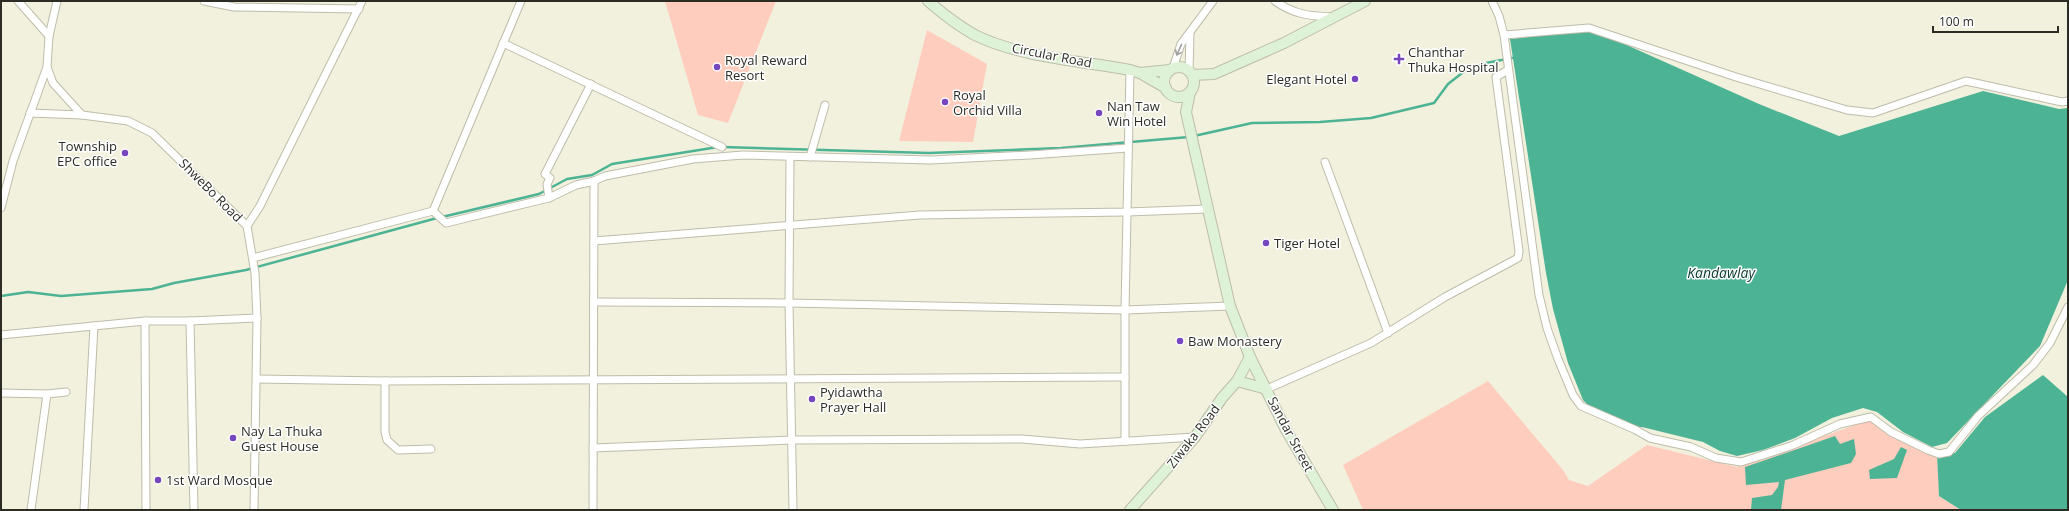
<svg xmlns="http://www.w3.org/2000/svg" width="2069" height="511" font-family="'Open Sans',sans-serif">
	<style>
		.green { fill: #fecdbe }
		.water { fill: #4db395 }
		.lines { fill: none; stroke-linecap: round; stroke-linejoin: round }
		.stream { stroke: #4db395; stroke-width: 2.5 }
		.street-casing { stroke: #bebdaa; stroke-width: 9 }
		.secondary-casing { stroke: #bebdaa; stroke-width: 12 }
		.street { stroke: #fff; stroke-width: 7 }
		.secondary { stroke: #def2d8; stroke-width: 10 }
		.oneway { stroke: #a0a09d }
		.poi-dot { fill: #7546be; stroke: #fff; stroke-width: 1.5 }
		.labels { text-anchor: middle; dominant-baseline: central; stroke-width: 3; stroke-linejoin: round; paint-order: stroke }
		.poi-label { font-size: 13px; fill: #2c2c25; stroke: #fff; text-anchor: start }
		.street-label { font-size: 13px; fill: #2c2c25; stroke: #fff }
		.water-label { font-size: 14px; font-style: italic; fill: #0a392d; stroke: #fff }
	</style>
	<rect width="100%" height="100%" fill="#f2f1dd"/>
	<!-- green -->
	<g class="green">
		<path d="M665,1H776L728,123L698,115Z"/>
		<path d="M927,30L987,64L973,142L899,141Z"/>
		<path d="M1488,381L1563,470L1569,480L1588,486L1647,445L1737,467L1869,420L1902,442L1937,455L1939,496L1961,510H1363L1343,465Z"/>
	</g>
	<!-- water -->
	<g class="water">
		<path d="M1593,30L1759,104L1839,136L1983,91L2059,109L2068,108V280L2040,346L1947,443L1932,447L1903,432L1877,412L1863,408L1832,418L1795,438L1763,450L1737,456L1720,451L1703,442L1642,427L1632,428L1592,409L1583,400L1568,363L1553,309L1546,273L1510,39Z"/>
		<path d="M2043,375L2068,397V510H1961L1939,496L1937,455L1955,453L1985,417Z"/>
		<path d="M1835,436L1840,444L1854,439L1856,454L1851,463L1785,480L1781,510H1751L1752,498L1772,495L1778,487L1779,482L1746,485L1745,467Z"/>
		<path d="M1901,447L1907,450L1897,478L1870,479L1869,470L1894,459Z"/>
	</g>
	<g class="lines">
		<!-- stream -->
		<g class="stream">
			<path d="M1194,136L1252,123L1320,122L1371,118L1434,103L1448,84L1466,70L1486,63L1512,58"/>
			<path d="M723,147L929,153L1061,148L1189,137"/>
			<path d="M442,217L539,194L567,179L592,175L612,164L718,147"/>
			<path d="M1,296L28,292L61,296L152,289L174,283L246,270L437,218"/>
		</g>
		<defs>
			<g id="street">
				<path d="M18,1L49,36"/>
				<path d="M204,1L234,7L359,9"/>
				<path d="M1275,1C1293,14 1309,16 1331,17"/>
				<path d="M1492,1L1499,16L1504,35L1539,295L1547,328L1558,359L1573,395L1581,406L1636,430L1650,438L1691,447L1716,458L1741,462L1791,446L1840,424L1871,417L1891,432L1928,450L1939,454L1949,452L1978,416L2033,365L2050,343L2068,307"/>
				<path d="M1504,35L1589,28L1736,77L1847,110L1873,113L1966,81L2062,102L2068,101"/>
				<path d="M503,43L722,147"/>
				<path d="M47,67L53,83L82,115L128,121L152,133L247,226L255,273L257,318L254,510"/>
				<path d="M1173,68L1181,44L1213,1"/>
				<path d="M1189,71L1190,34"/>
				<path d="M30,113L82,115"/>
				<path d="M790,157L789,303L793,510"/>
				<path d="M810,157L825,105"/>
				<path d="M1325,162L1388,333"/>
				<path d="M549,198L547,184L550,178L545,174L591,84"/>
				<path d="M1,208L13,161L47,67L49,36L57,1"/>
				<path d="M433,211L521,1"/>
				<path d="M247,226L260,206L362,1"/>
				<path d="M594,241L920,215L1127,212L1207,209"/>
				<path d="M253,258L433,211L446,223L549,198L576,185L594,181L605,176L693,159L743,155L931,160L1030,155L1128,148"/>
				<path d="M594,302L789,303L1125,310L1230,306"/>
				<path d="M145,321L146,510"/>
				<path d="M190,321L194,510"/>
				<path d="M1,335L145,321H190L257,318"/>
				<path d="M257,379L385,381L1125,377"/>
				<path d="M385,381V432L387,440L398,450L431,449"/>
				<path d="M1267,389L1371,343L1445,297L1518,258L1519,251L1496,77L1508,70"/>
				<path d="M1,393L47,394L66,392"/>
				<path d="M1125,441V310L1130,70"/>
				<path d="M593,448L792,440L1022,439L1080,444L1195,437"/>
				<path d="M31,510L47,394"/>
				<path d="M84,510L94,326"/>
				<path d="M593,510L594,181"/>
			</g>
			<g id="secondary">
				<path d="M928,1C942,13 958,26 975,35C1019,57 1081,61 1130,70L1140,73L1166,88"/>
				<circle cx="1179" cy="82" r="15"/>
				<path d="M1140,73L1170,70"/>
				<path d="M1192,75L1214,74L1284,43L1365,1"/>
				<path d="M1190,92L1186,112L1230,306L1250,357L1286,430L1333,510"/>
				<path d="M1237,381L1267,389"/>
				<path d="M1130,510L1195,437L1222,398L1237,381L1250,357"/>
			</g>
		</defs>
		<!-- street casing -->
		<use href="#street" class="street-casing"/>
		<!-- secondary casing -->
		<use href="#secondary" class="secondary-casing"/>
		<!-- street -->
		<use href="#street" class="street"/>
		<!-- secondary -->
		<use href="#secondary" class="secondary"/>
	</g>
	<!-- one-way arrows -->
	<defs><path id="oneway-shaft" d="M-6 0H5M1.5-3L5.5 0L1.5 3" fill="none" stroke-width="1.6" stroke-linecap="round" stroke-linejoin="round"/></defs>
	<use class="oneway" href="#oneway-shaft" transform="translate(1179 50) rotate(114)"/>
	<!-- markers -->
	<g class="poi-dot">
		<path d="M1397 53h4v4h4v4h-4v4h-4v-4h-4v-4h4z"/>
		<circle cx="717" cy="67" r="4"/>
		<circle cx="1355" cy="79" r="4"/>
		<circle cx="945" cy="102" r="4"/>
		<circle cx="1099" cy="113" r="4"/>
		<circle cx="125" cy="153" r="4"/>
		<circle cx="1266" cy="243" r="4"/>
		<circle cx="1180" cy="341" r="4"/>
		<circle cx="812" cy="399" r="4"/>
		<circle cx="233" cy="438" r="4"/>
		<circle cx="158" cy="480" r="4"/>
	</g>
	<g class="labels">
		<!-- poi labels -->
		<g class="poi-label">
			<text x="1408" y="52">Chanthar<tspan x="1408" dy="15">Thuka Hospital</tspan></text>
			<text x="725" y="60">Royal Reward<tspan x="725" dy="15">Resort</tspan></text>
			<text x="1347" y="79" text-anchor="end">Elegant Hotel</text>
			<text x="953" y="95">Royal<tspan x="953" dy="15">Orchid Villa</tspan></text>
			<text x="1107" y="106">Nan Taw<tspan x="1107" dy="15">Win Hotel</tspan></text>
			<text x="117" y="146" text-anchor="end">Township<tspan x="117" dy="15">EPC office</tspan></text>
			<text x="1274" y="243">Tiger Hotel</text>
			<text x="1188" y="341">Baw Monastery</text>
			<text x="820" y="392">Pyidawtha<tspan x="820" dy="15">Prayer Hall</tspan></text>
			<text x="241" y="431">Nay La Thuka<tspan x="241" dy="15">Guest House</tspan></text>
			<text x="166" y="480">1st Ward Mosque</text>
		</g>
		<!-- street labels -->
		<g class="street-label">
			<text transform="translate(1052 55) rotate(11)">Circular Road</text>
			<text transform="translate(211 190) rotate(45)">ShweBo Road</text>
			<text transform="translate(1291 434) rotate(62)">Sandar Street</text>
			<text transform="translate(1193 436) rotate(-52)">Ziwaka Road</text>
		</g>
		<!-- water labels -->
		<g class="water-label">
			<text x="1721" y="272">Kandawlay</text>
		</g>
	</g>
	<!-- border -->
	<rect width="2069" height="511" fill="none" stroke="#2c2c25" stroke-width="4"/>
	<!-- scale -->
	<path d="M1933 26v6h125v-6" fill="none" stroke="#2c2c25" stroke-width="2"/>
	<text x="1939" y="26" font-size="12" fill="#2c2c25" stroke="#ffffff" stroke-width="3" paint-order="stroke">100 m</text>
</svg>
